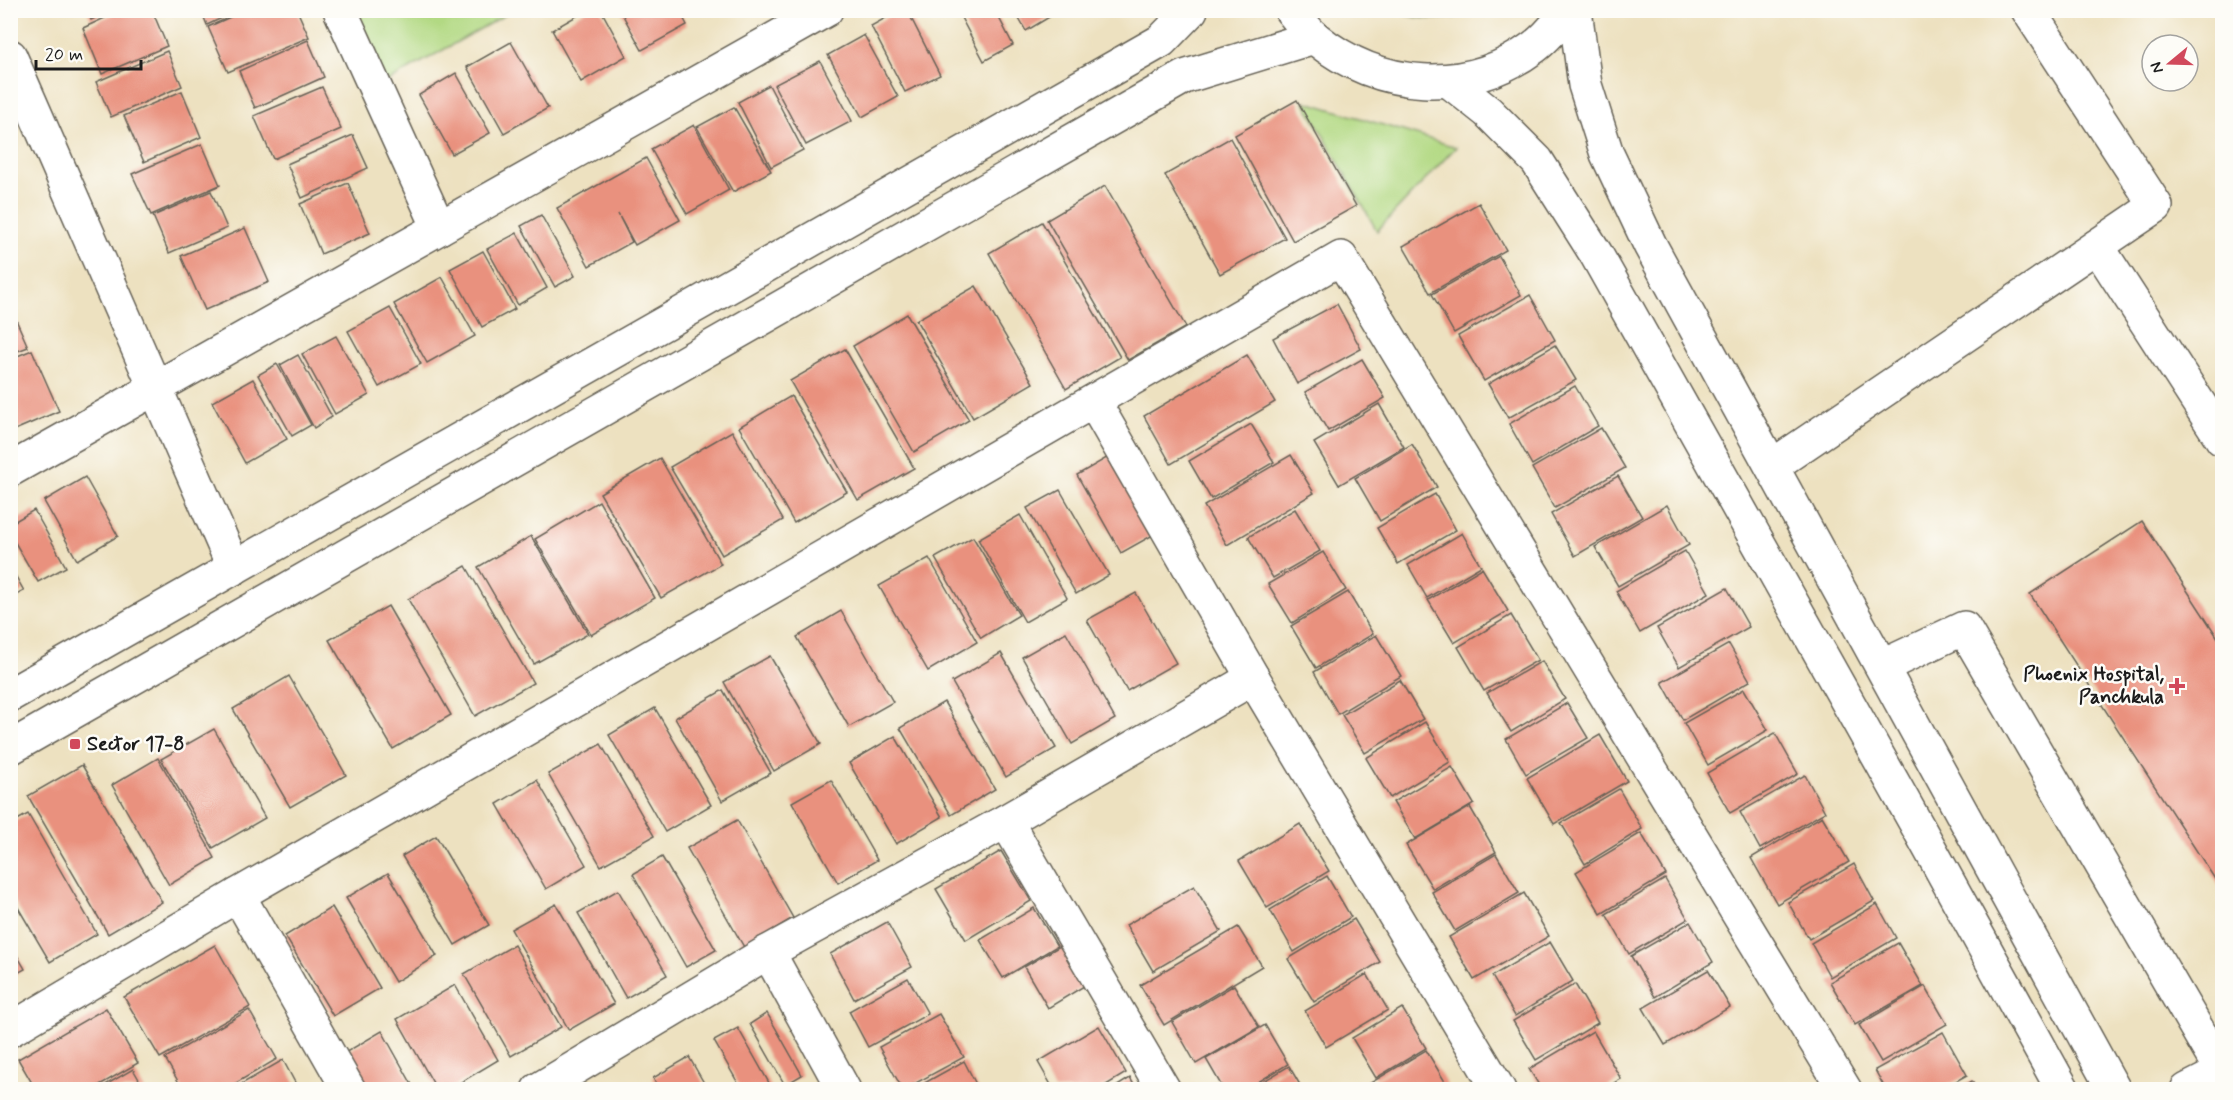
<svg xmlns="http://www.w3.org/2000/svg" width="2233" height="1100" font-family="Mynerve,sans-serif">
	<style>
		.green { fill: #b2d983; stroke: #677a50; stroke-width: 1.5 }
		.building { fill: #e9917e }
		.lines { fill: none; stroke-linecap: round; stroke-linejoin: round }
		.minor-casing { stroke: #656155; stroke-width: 36 }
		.minor { stroke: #fff; stroke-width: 33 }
		.poi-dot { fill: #d1495b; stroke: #fdfcf7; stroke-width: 2 }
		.labels { text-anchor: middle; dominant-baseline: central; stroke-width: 5; stroke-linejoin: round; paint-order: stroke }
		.poi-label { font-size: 20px; font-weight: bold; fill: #1c1c1c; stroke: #fdfcf7; text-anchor: end }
	</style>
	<rect width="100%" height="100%" fill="#fdfcf7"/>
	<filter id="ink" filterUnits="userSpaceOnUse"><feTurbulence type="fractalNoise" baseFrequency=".0167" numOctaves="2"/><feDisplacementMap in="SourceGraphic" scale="12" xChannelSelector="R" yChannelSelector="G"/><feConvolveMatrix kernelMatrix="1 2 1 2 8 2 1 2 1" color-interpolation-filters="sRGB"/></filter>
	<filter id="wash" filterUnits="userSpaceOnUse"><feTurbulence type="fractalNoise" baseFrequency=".008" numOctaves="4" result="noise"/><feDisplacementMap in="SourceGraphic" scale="24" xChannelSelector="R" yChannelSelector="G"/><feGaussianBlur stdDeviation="1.35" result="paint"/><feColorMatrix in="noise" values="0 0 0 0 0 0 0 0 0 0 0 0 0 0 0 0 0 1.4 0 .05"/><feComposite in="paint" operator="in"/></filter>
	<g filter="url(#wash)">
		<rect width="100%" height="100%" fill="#ede1c0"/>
		<!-- green -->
		<g class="green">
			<path d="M352,11H512L385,83Z"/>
			<path d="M1393,11H1480C1450,21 1423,22 1393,11Z"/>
			<path d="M1304,101L1456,147L1377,231Z"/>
		</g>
		<g id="blocks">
			<!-- building -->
			<g class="building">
				<path d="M87,10H112L91,20Z"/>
				<path d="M122,10H152L167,46L102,74L83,28Z"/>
				<path d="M201,10H239L207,25Z"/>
				<path d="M246,10H297L309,37L228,72L208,27Z"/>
				<path d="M587,10H601L626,56L581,82L552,30Z"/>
				<path d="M620,10H679L687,25L642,50Z"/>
				<path d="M900,10H907L940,75L905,92L871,26Z"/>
				<path d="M957,10H995L1013,45L984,61Z"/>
				<path d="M1014,10H1061L1026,31Z"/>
				<path d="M864,35L898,97L862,117L828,55Z"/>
				<path d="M308,40L324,77L255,108L239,71Z"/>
				<path d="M511,42L548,108L504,133L467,67Z"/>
				<path d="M167,51L182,86L111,117L96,82Z"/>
				<path d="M820,61L852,121L806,145L774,85Z"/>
				<path d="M456,73L490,133L452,154L419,95Z"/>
				<path d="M769,85L803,150L771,167L738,102Z"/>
				<path d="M322,87L341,129L273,159L254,116Z"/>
				<path d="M182,91L201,137L144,162L124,116Z"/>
				<path d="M1297,100L1356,206L1293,241L1235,135Z"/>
				<path d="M734,107L771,171L733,192L697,127Z"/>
				<path d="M694,125L729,190L687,214L651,149Z"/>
				<path d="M353,135L368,168L302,198L287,164Z"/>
				<path d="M1230,138L1285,238L1220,274L1165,175Z"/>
				<path d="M202,144L220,185L151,215L132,174Z"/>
				<path d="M646,158L680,220L635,245L618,214L632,242L589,266L557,208Z"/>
				<path d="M348,183L370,233L321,254L300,204Z"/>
				<path d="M1105,186L1186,327L1128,360L1047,220Z"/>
				<path d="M211,191L227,228L169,253L153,216Z"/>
				<path d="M1479,203L1506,250L1430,293L1403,246Z"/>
				<path d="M541,215L575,276L555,287L521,226Z"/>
				<path d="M1042,222L1120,357L1066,389L989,253Z"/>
				<path d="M245,228L269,282L205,310L181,256Z"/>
				<path d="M517,233L547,288L518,305L487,249Z"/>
				<path d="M483,251L515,309L482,327L450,269Z"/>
				<path d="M1499,256L1521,295L1454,333L1432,294Z"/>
				<path d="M442,277L475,336L427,363L394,304Z"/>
				<path d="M976,286L1033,383L973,418L916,320Z"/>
				<path d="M1530,295L1555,340L1484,381L1458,336Z"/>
				<path d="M1337,304L1361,349L1297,384L1273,338Z"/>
				<path d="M10,306L28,347L10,354Z"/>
				<path d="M390,308L421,364L379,387L348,331Z"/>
				<path d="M907,314L969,420L914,452L853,346Z"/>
				<path d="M336,336L369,395L335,414L302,354Z"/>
				<path d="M1555,345L1576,380L1508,418L1488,384Z"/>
				<path d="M845,349L914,468L858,500L790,381Z"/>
				<path d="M32,350L59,411L10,432V359Z"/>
				<path d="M298,355L332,417L314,428L280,365Z"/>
				<path d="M1247,355L1275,402L1171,464L1144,416Z"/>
				<path d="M1362,359L1385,398L1328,431L1305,392Z"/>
				<path d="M277,364L311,425L292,436L258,375Z"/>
				<path d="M253,379L287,439L245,463L212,402Z"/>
				<path d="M1575,386L1598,426L1532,465L1509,424Z"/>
				<path d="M791,396L847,492L794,523L739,427Z"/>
				<path d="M1379,404L1404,447L1339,485L1314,443Z"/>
				<path d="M1251,424L1274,462L1211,499L1189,461Z"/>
				<path d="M1601,428L1625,468L1555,508L1532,468Z"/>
				<path d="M732,431L783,520L722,555L670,467Z"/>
				<path d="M1412,444L1437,487L1380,521L1355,478Z"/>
				<path d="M1117,452L1162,530L1121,553L1077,475Z"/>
				<path d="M1291,455L1314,493L1227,545L1204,506Z"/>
				<path d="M660,458L721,564L661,598L600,493Z"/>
				<path d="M1618,476L1642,517L1575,556L1551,514Z"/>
				<path d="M85,477L118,536L77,560L44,501Z"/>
				<path d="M1060,490L1109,575L1076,594L1027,508Z"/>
				<path d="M1435,494L1456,530L1398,564L1377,528Z"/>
				<path d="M599,501L655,598L591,635L535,539Z"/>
				<path d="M1667,505L1689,545L1618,586L1595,547Z"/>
				<path d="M1295,509L1320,551L1273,578L1248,537Z"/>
				<path d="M34,510L66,567L38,582L10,534V524Z"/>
				<path d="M1020,515L1067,598L1025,622L978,539Z"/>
				<path d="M2142,521L2222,644V890L2030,594Z"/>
				<path d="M1462,533L1481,566L1427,598L1408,565Z"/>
				<path d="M531,536L588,634L534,664L478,567Z"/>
				<path d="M973,537L1019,615L981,638L935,558Z"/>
				<path d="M1685,551L1709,593L1640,633L1616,591Z"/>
				<path d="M1323,552L1346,590L1292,623L1268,584Z"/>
				<path d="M929,558L977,642L928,671L879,586Z"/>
				<path d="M10,566L24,591L10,598Z"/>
				<path d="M466,566L533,683L475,716L408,599Z"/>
				<path d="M1482,568L1508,611L1454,643L1428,600Z"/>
				<path d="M1727,588L1749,627L1679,667L1657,628Z"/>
				<path d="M1348,592L1373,634L1316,668L1291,626Z"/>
				<path d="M1136,593L1176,663L1127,691L1087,620Z"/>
				<path d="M388,606L451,715L393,749L329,640Z"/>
				<path d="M841,611L893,702L849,727L797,637Z"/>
				<path d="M1511,615L1538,660L1484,691L1458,647Z"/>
				<path d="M1066,632L1115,719L1072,744L1022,657Z"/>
				<path d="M1376,635L1401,676L1338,714L1314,672Z"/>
				<path d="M1729,644L1750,681L1683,720L1662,682Z"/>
				<path d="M1001,653L1056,748L1006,777L952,682Z"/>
				<path d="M770,656L821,744L774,771L724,682Z"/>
				<path d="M1542,661L1565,699L1511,732L1487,693Z"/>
				<path d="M289,676L346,775L290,807L233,709Z"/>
				<path d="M1400,680L1423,719L1365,753L1342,715Z"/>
				<path d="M1744,689L1768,730L1708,765L1684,723Z"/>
				<path d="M723,690L771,773L722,801L675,718Z"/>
				<path d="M944,702L995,789L951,815L900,728Z"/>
				<path d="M1567,703L1588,738L1526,774L1506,739Z"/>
				<path d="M655,708L711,805L665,832L609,735Z"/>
				<path d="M1425,722L1450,762L1390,798L1366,758Z"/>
				<path d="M214,729L265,818L213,848L161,759Z"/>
				<path d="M1775,733L1798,774L1730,813L1707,773Z"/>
				<path d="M1600,735L1627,781L1554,824L1527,778Z"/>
				<path d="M895,736L942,817L896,844L849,763Z"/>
				<path d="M601,744L654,836L601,866L548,774Z"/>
				<path d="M158,758L215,858L169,885L112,785Z"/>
				<path d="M82,765L162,902L108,934L28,796Z"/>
				<path d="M1452,767L1474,804L1415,839L1393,802Z"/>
				<path d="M1805,775L1825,812L1760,849L1740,812Z"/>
				<path d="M537,780L586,865L546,889L497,804Z"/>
				<path d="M831,780L877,860L838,883L792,802Z"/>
				<path d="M1619,789L1642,829L1585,864L1561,823Z"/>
				<path d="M1470,807L1496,852L1433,889L1406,845Z"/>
				<path d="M28,814L97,934L50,962L10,894V824Z"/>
				<path d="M1822,816L1849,862L1777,904L1751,858Z"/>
				<path d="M737,820L793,918L744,947L687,848Z"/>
				<path d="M1300,824L1329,871L1267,908L1239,861Z"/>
				<path d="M1641,833L1666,875L1601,914L1576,872Z"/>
				<path d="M436,836L489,925L455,945L402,856Z"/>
				<path d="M1001,851L1031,901L966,940L936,889Z"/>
				<path d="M1496,854L1519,893L1455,931L1432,892Z"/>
				<path d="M662,857L716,950L686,967L633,874Z"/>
				<path d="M1854,864L1874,901L1809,939L1788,902Z"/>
				<path d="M388,873L437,956L395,982L346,898Z"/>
				<path d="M1327,876L1351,917L1294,952L1270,910Z"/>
				<path d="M1665,879L1688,919L1629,954L1606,914Z"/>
				<path d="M1194,886L1221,931L1153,971L1126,925Z"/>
				<path d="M618,890L667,975L626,998L578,913Z"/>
				<path d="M1524,893L1549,936L1474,980L1449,937Z"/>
				<path d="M556,904L614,1004L569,1030L511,929Z"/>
				<path d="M1877,904L1896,938L1830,977L1811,943Z"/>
				<path d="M332,907L380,988L333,1016L285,936Z"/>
				<path d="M1034,908L1057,946L1003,978L980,940Z"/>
				<path d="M1354,919L1380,962L1314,1002L1288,959Z"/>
				<path d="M887,922L912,967L854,999L830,954Z"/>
				<path d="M1690,922L1713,962L1655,997L1631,956Z"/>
				<path d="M1238,927L1262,966L1164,1025L1140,985Z"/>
				<path d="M1550,942L1573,981L1515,1016L1492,976Z"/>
				<path d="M10,943L25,969L10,977Z"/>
				<path d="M1065,943L1089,983L1048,1008L1024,967Z"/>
				<path d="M1898,943L1923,986L1855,1025L1830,982Z"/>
				<path d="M215,945L250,1007L160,1058L124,997Z"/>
				<path d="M514,945L561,1027L511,1056L464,974Z"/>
				<path d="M1708,970L1730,1007L1665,1045L1643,1008Z"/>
				<path d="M1367,974L1388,1010L1326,1047L1305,1011Z"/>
				<path d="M908,978L928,1014L868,1047L849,1011Z"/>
				<path d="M1575,984L1598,1023L1536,1060L1513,1021Z"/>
				<path d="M455,985L498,1060L448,1090H437L397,1019Z"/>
				<path d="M1234,985L1259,1027L1196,1064L1172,1022Z"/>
				<path d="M1925,986L1947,1024L1881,1062L1859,1025Z"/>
				<path d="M106,1008L138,1063L91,1090H36L18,1059Z"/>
				<path d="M1402,1008L1426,1048L1376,1078L1352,1038Z"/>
				<path d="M249,1010L277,1059L224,1090H183L165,1058Z"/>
				<path d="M767,1013L802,1075L785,1085L750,1024Z"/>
				<path d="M939,1014L964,1057L903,1090L879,1047Z"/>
				<path d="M1265,1025L1288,1064L1245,1090H1224L1206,1059Z"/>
				<path d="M1099,1026L1126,1073L1098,1090H1054L1038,1062Z"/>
				<path d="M738,1028L773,1090H742L714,1041Z"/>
				<path d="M382,1031L415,1090H354L336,1058Z"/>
				<path d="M1593,1031L1621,1079L1602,1090H1542L1529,1069Z"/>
				<path d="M1943,1032L1967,1075L1940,1090H1886L1875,1070Z"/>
				<path d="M1426,1050L1450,1090H1369L1367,1085Z"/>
				<path d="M689,1057L708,1090H659L653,1078Z"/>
				<path d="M283,1060L299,1090H231Z"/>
				<path d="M964,1061L979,1090H912Z"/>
				<path d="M1289,1066L1303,1090H1249Z"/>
				<path d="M133,1069L145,1090H97Z"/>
				<path d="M1130,1078L1137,1090H1111Z"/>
				<path d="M1972,1081L1977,1090H1957Z"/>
			</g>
		</g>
	</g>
	<g filter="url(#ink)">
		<use href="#blocks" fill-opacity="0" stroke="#656155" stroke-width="1.5"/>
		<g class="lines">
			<defs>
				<g id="minor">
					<path d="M340,10L439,228"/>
					<path d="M1291,10C1299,19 1306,31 1315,38C1379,90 1467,97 1534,47C1548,37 1558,23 1569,10"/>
					<path d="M1575,10L1585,85L1607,154L1650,245L2114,1090"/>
					<path d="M10,56L234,568"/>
					<path d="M1449,81L1488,112L1537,161L1596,254L1919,829L2063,1090"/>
					<path d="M2097,246L2222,439"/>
					<path d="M1094,402L1253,678L1499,1090"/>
					<path d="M1772,466L2156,206L2028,10"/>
					<path d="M10,470L826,10"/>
					<path d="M1883,666L1964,628L2222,1072"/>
					<path d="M10,695L1161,41L1191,10"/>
					<path d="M10,748L1184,77L1314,37"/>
					<path d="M1006,821L1164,1090"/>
					<path d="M238,895L349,1090"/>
					<path d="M768,952L844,1090"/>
					<path d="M10,1030L238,895L1341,258L1845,1090"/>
					<path d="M538,1090L768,952L1006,821L1253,678"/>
					<path d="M2187,1090L2222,1072"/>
				</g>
			</defs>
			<!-- minor casing -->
			<use href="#minor" class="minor-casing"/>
			<!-- minor -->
			<use href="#minor" class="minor"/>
		</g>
	</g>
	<!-- markers -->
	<g class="poi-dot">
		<path d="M2174 677h6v6h6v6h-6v6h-6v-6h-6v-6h6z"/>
		<rect x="69" y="738" width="12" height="12" rx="3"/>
	</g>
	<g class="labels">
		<!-- poi labels -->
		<g class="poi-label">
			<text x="2164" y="674">Phoenix Hospital,<tspan x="2164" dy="23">Panchkula</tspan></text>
			<text x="87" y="744" text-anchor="start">Sector 17-8</text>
		</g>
	</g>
	<!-- margin -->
	<rect width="2233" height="1100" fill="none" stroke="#fdfcf7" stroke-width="36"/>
	<!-- north arrow -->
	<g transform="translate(2170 63) rotate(251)"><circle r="28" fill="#fdfcf7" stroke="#a3a29f" stroke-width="1.5"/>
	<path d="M0-4.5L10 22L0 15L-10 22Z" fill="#d1495b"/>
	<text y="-9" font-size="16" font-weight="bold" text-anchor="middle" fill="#1c1c1c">N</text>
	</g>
	<!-- scale -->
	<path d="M36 60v9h105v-9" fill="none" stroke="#1c1c1c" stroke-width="3"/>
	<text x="45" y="60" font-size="18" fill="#1c1c1c" stroke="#fdfcf7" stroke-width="4.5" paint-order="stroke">20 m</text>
</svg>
